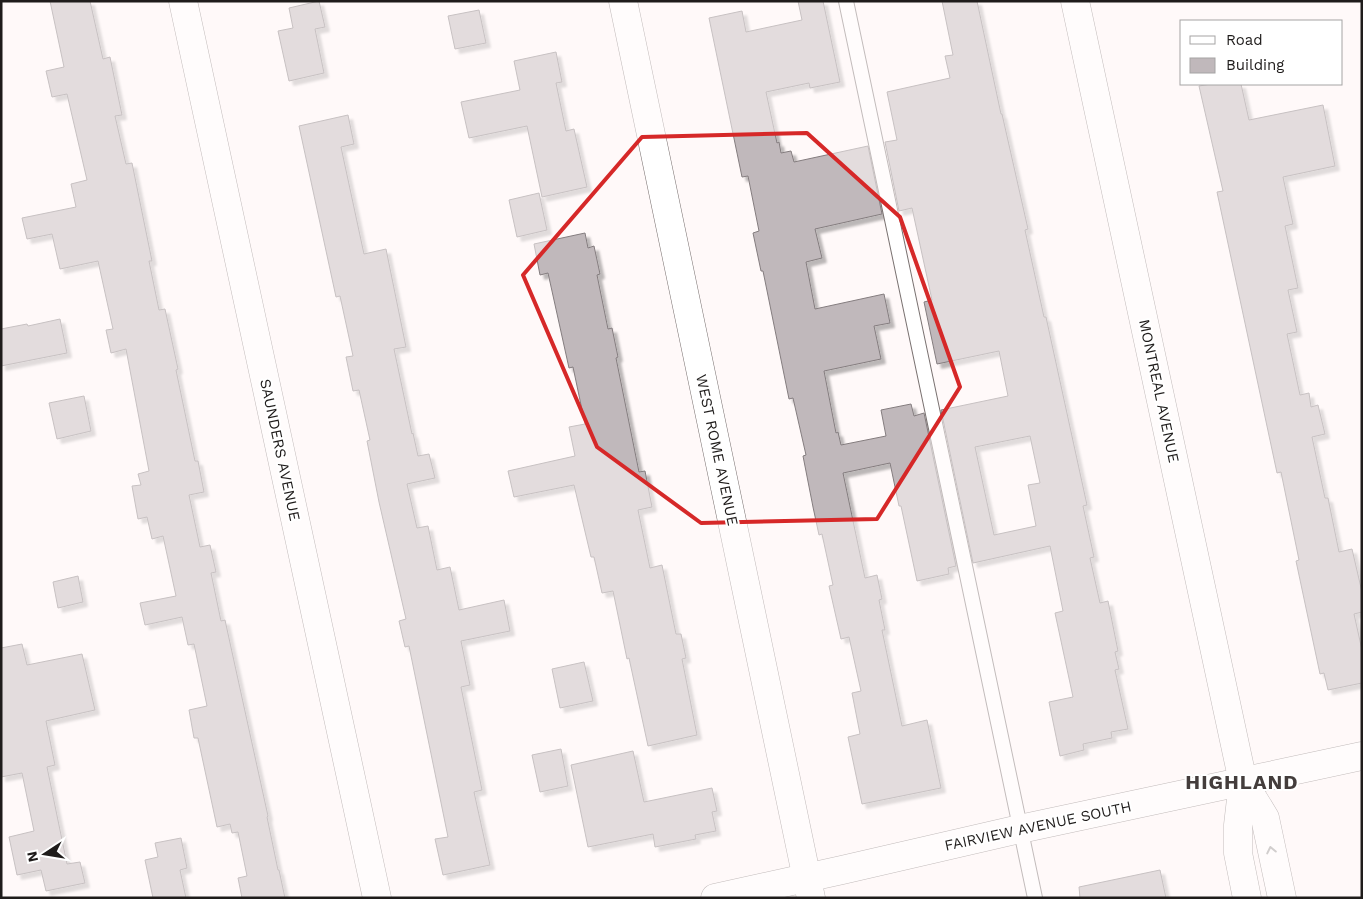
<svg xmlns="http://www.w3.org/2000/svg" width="1363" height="899" font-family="'Work Sans',sans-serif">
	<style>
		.building { fill: #c0b8bb; stroke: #847d7f; fill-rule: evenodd; filter: url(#shadow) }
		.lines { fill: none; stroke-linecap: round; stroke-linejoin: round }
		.lane-casing { stroke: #797170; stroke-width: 16 }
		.street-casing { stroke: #797170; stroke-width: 29 }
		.secondary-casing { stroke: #797170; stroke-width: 29 }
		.lane { stroke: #fff; stroke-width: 14 }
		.street { stroke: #fff; stroke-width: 28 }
		.secondary { stroke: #fff; stroke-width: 28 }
		.oneway { stroke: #9a9998 }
		.marked { fill: none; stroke: #d62828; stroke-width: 4; stroke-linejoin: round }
		.labels { text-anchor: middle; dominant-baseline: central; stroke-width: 4; stroke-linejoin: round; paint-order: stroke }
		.street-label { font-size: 15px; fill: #1f1c1b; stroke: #fff }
		.district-label { font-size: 20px; font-weight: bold; letter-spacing: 1px; fill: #443d3c; stroke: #fff }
	</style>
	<defs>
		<filter id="shadow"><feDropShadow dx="4.5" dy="4.5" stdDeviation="1" flood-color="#0004"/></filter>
	</defs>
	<rect width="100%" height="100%" fill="#fff9f9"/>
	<!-- building -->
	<g class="building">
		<path d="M50,1H90L103,59L110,57L122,115L115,116L126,164L132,163L152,261H149L159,310L165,309L178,369L176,370L195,461H198L204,492L189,495L200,547L210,545L216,572L211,573L221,621L225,620L268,816L267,817L278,870H279L285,898H242L238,878L247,876L238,832L232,833L230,824L217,827L198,738H194L189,710L207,706L194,644L188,645L182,617L145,625L140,603L176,596L163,536L152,539L147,517L138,519L132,486L141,485L138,474L149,471L126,349L111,353L106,330L113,329L98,261L60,269L52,234L27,239L22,218L76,207L71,184L87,180L67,94L52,97L46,71L64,67Z"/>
		<path d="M319,1L325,27L315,29L324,73L289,81L278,31L293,28L289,8Z"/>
		<path d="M798,1H823L840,82L810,88L809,83L766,92L777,143L779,142L781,153L791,151L794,162L868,146L882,214L815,229L822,258L806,262L815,309L884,294L890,323L874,326L881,359L824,371L836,433L838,432L841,445L886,436L881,410L911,404L914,416L924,413L956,566L948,568L949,574L917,581L901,506H899L890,463L843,473L865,578L877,575L882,599L879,600L885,630H882L902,726L927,720L941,788L862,804L848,737L860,734L852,693L861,691L849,637L841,639L829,586L833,585L822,534L819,535L813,507L803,456L806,455L793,398L789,399L763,271H761L753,233L759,231L748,176L742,177L709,18L742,11L746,32L802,20Z"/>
		<path d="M942,1H977L1001,114H1002L1028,229L1025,230L1044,317H1046L1087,505L1083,506L1094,557L1090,558L1100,603L1108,601L1118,651L1115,652L1119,669L1115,670L1128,729L1111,732L1112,738L1083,744L1084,750L1060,756L1049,702L1073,697L1055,613L1063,611L1050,546L973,563L941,410L1008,396L999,351L937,364L924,302L932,300L912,208L899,211L885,142L897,140L887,92L950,78L945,56L953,55ZM1030,436L1040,483L1028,485L1036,526L994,535L975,447Z"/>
		<path d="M479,10L486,43L455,49L448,16Z"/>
		<path d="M556,52L562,82L556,83L566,131L574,129L587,187L542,197L527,126L469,138L461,102L520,90L514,61Z"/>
		<path d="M1211,84H1241L1249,120L1323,105L1335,166L1283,177L1293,224L1285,226L1298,288L1288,290L1297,332L1287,334L1300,395L1309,393L1311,407L1318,405L1325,434L1312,437L1325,498H1328L1339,552L1352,549L1362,592V612L1354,614L1362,650V683L1328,690L1324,673L1320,674L1296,561L1299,560L1281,472L1277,473L1217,192L1223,191L1199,86Z"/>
		<path d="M348,115L354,144L341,147L364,254L386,249L406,347L394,349L412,434L413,433L418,456L429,454L435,478L407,484L417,528L428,526L437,570L450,567L459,610L504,600L510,631L461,641L470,685L461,687L482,790L474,792L490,865L443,875L435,839L448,837L409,646L405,647L399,621L406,619L379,502L367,441L370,440L359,390L353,391L346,357L353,356L340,296L336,297L299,126Z"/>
		<path d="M539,193L547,230L517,237L509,200Z"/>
		<path d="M585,233L588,248L594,246L600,274L597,275L608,329L612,328L618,357L616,358L639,472L645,471L652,507L638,510L650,568L662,565L676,634H681L686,658L682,659L697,735L648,746L629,658L627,659L613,591L602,593L594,557H591L574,485L514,497L508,471L575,456L569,427L585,424L573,367L569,368L548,273L540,275L534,244Z"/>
		<path d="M60,319L67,353L1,366V329L27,324L28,326Z"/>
		<path d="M84,396L91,431L57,439L49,403Z"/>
		<path d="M78,576L83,602L58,608L53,582Z"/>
		<path d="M22,644L27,665L82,654L95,710L46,721L55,765L47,767L67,864L80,862L85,883L46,891L41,870L17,875L9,837L34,831L22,773L1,777V648Z"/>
		<path d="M584,662L593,701L560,708L552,669Z"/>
		<path d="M561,749L568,786L540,792L532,755Z"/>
		<path d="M633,751L644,802L712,788L717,811L712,812L716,831L695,835L696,839L655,847L653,834L588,847L571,765Z"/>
		<path d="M181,838L187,868L180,870L186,898H153L145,860L158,857L155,843Z"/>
		<path d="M1160,870L1166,898H1080L1079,887Z"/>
	</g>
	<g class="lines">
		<defs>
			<path id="lane" d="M846,1L1035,898"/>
			<g id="street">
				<path d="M183,1L377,898"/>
				<path d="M623,1L811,898"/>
			</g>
			<g id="secondary">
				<path d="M1075,1L1243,782L1238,825V853L1247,898"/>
				<path d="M1243,782L1265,818L1282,898"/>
				<path d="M715,898L842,870L1020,829L1362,756"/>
			</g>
		</defs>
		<!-- lane casing -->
		<use href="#lane" class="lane-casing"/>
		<!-- street casing -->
		<use href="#street" class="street-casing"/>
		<!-- secondary casing -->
		<use href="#secondary" class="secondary-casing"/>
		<!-- lane -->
		<use href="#lane" class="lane"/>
		<!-- street -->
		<use href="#street" class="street"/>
		<!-- secondary -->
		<use href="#secondary" class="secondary"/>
	</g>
	<!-- one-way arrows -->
	<defs><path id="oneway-chevron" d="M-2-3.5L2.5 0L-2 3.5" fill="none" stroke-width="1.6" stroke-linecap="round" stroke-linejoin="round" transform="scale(1.25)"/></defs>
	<use class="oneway" href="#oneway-chevron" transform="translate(1271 850) rotate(-102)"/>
	<!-- marked area -->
	<path d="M0 0H1363V899H0ZM807,133L900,217L960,387L877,519L701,523L597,447L523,275L642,137Z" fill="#fff9f9" fill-opacity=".55" fill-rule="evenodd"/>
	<path class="marked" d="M807,133L900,217L960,387L877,519L701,523L597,447L523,275L642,137Z"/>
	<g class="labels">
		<!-- street labels -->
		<g class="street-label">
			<text transform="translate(1159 391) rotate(78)">MONTREAL AVENUE</text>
			<text transform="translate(280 450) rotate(78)">SAUNDERS AVENUE</text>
			<text transform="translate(717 450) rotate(78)">WEST ROME AVENUE</text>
			<text transform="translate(1038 826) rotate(-12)">FAIRVIEW AVENUE SOUTH</text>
		</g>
		<!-- district labels -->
		<g class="district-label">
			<text x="1242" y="782">HIGHLAND</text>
		</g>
	</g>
	<!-- border -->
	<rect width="1363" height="899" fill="none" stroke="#1f1c1b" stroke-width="5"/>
	<!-- legend -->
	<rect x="1180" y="20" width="162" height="65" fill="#ffffff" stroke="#a5a4a4"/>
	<rect x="1190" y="36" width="25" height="8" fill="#ffffff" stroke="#a5a4a4"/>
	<text x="1226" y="45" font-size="15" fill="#1f1c1b">Road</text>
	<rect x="1190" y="58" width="25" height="15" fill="#c0b8bb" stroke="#a5a4a4"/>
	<text x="1226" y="70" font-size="15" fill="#1f1c1b">Building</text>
	<!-- north arrow -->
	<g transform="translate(45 854) rotate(258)" stroke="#ffffff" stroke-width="4" paint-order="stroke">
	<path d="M0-4L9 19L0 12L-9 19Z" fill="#1f1c1b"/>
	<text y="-8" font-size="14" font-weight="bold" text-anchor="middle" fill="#1f1c1b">N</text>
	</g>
</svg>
